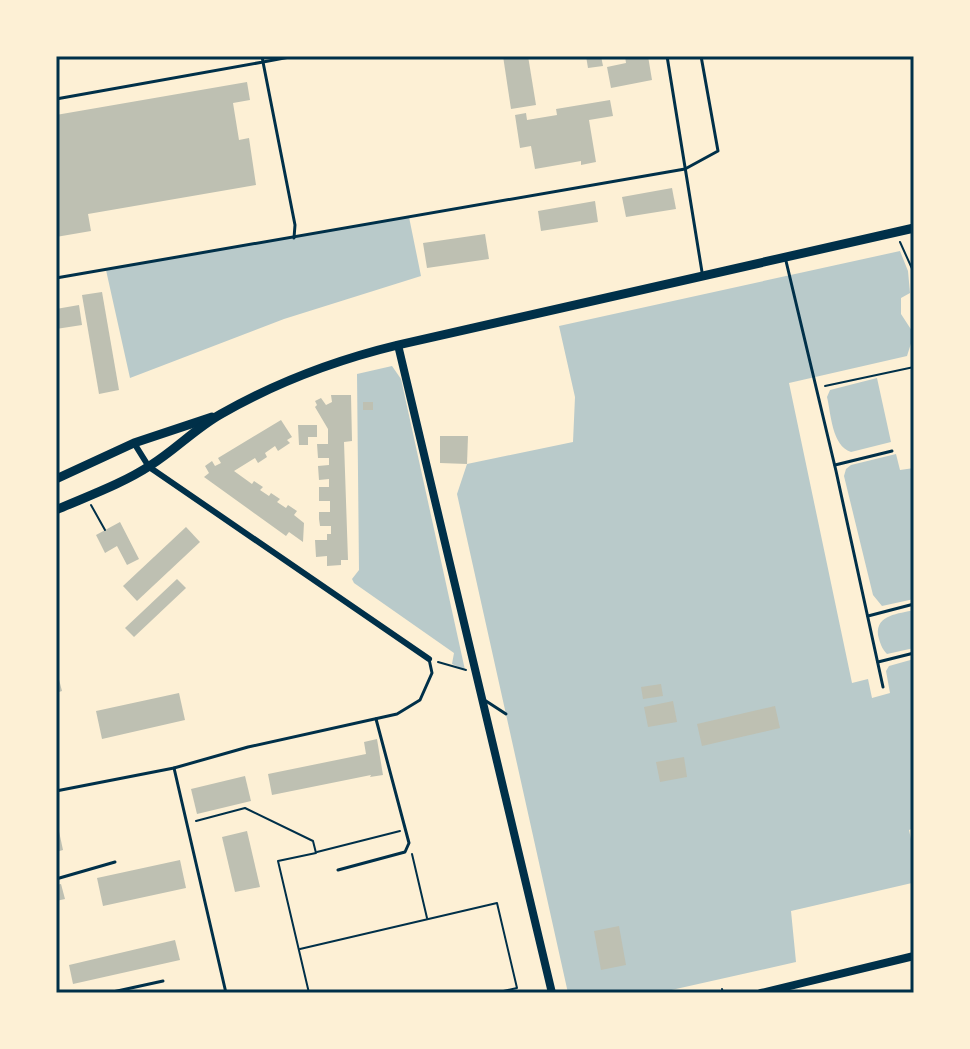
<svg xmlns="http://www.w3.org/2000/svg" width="970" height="1049" font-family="'Fira Sans Condensed',sans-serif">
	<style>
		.green { fill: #b9caca }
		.building { fill: #bec0b2 }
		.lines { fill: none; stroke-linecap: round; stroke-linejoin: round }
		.path { stroke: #003049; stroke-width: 2 }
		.service { stroke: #003049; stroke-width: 3 }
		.minor { stroke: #003049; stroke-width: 6 }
		.tertiary { stroke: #003049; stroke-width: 8 }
		.secondary { stroke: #003049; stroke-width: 9 }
		.neatline { fill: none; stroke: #003049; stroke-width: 3 }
	</style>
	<rect width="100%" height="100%" fill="#fdf0d5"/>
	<!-- green -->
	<g class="green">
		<path d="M409,217L421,276L284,319L130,378L106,270Z"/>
		<path d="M900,251L908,271L910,293L901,298V314L914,334L907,356L789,383L852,683L868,679L872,698L890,693L886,671L889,666L914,659V828L909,830L914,853V892L912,883L791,911L796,962L658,993H568L457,494L467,464L573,442L575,397L559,326Z"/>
		<path d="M392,366L401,379L465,670L452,664L454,653L354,583L352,579L359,570L357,374Z"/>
		<path d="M877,378L891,442L851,452C832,446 831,414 827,397L830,390Z"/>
		<path d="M896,454L900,470L914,468V599L882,606L873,595L844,476L846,469L851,465Z"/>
		<path d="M914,610V648L887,654C882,649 880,643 878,635C876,614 899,614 914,610Z"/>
	</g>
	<!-- building -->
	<g class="building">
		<path d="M503,56H528L536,105L511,109Z"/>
		<path d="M586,56H601L603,66L588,68Z"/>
		<path d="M625,56H648L652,80L611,88L607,67L626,63Z"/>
		<path d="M247,82L250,100L233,103L239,140L249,138L256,185L88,214L91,231L56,237V115Z"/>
		<path d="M610,100L613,116L589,120L596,162L581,165V161L535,169L531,146L520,148L515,115L526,113L527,120L557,115L556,109Z"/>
		<path d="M672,188L676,209L626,217L622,197Z"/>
		<path d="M595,201L598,222L541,231L538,211Z"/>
		<path d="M485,234L489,259L427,268L423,243Z"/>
		<path d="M102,292L119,390L99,394L82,295Z"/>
		<path d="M79,305L82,325L56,329V309Z"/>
		<path d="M331,395H351L352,441L344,442L348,560H341V565L327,566V556L316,557L315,540H327V534H331V526H320L319,519V512H330V501H319V487H329V479L319,480L318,466L329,465V458H318L317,444H328V429L315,407L317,405L315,401L321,398L326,405L332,402Z"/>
		<rect x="363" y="402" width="10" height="8"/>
		<path d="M281,420L292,437L287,440L290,443L278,451L275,446L265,453L267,457L258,463L255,458L234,471L252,484L254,481L263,487L260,490L269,496L271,493L280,499L277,502L286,508L288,505L297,511L294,515L304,523L303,542L289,532L286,536L204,477L209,473L205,466L212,461L215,466L221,463L218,458Z"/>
		<path d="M298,425H317V437H308V445H299Z"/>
		<path d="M440,436H468L467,464L440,463Z"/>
		<path d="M120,522L139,559L127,565L117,546L105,553L96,535Z"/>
		<path d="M186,527L200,542L137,601L123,586Z"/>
		<path d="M177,579L186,588L134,637L125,628Z"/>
		<path d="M56,668L62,691L56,693Z"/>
		<path d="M661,684L663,696L643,699L641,687Z"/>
		<path d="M179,693L185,720L102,739L96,711Z"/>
		<path d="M673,701L677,722L648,727L644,707Z"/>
		<path d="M775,706L780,728L702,746L697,724Z"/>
		<path d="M377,739L383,775L370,777L371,775L272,795L268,774L366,754L364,742Z"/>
		<path d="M684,757L687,777L660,782L656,762Z"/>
		<path d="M245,776L251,801L197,814L191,789Z"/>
		<path d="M57,822L63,850L56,852V823Z"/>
		<path d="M247,831L260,887L235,892L222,837Z"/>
		<path d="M180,860L186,888L103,906L97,878Z"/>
		<path d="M61,884L65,899L56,901V885Z"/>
		<path d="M619,926L626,965L601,970L594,931Z"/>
		<path d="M175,940L180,960L73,984L69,965Z"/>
	</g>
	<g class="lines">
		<!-- path -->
		<g class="path">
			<path d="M900,242L914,273"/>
			<path d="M825,386L914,367"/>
			<path d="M91,505L105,530"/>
			<path d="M438,662L466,670"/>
			<path d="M196,821L245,808L313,841L316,853L278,861L309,993"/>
			<path d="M317,852L400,831"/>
			<path d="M412,854L427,918"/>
			<path d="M300,949L497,903L517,988L494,993"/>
			<path d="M722,989L723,993"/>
		</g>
		<!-- service -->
		<g class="service">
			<path d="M667,56L702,272"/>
			<path d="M56,99L263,62L262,56"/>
			<path d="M294,238L295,225L263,62L295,56"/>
			<path d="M786,261L836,471L883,687"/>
			<path d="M56,278L685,169L718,151L701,56"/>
			<path d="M835,465L892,451"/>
			<path d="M868,616L914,604"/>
			<path d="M878,662L914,653"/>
			<path d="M486,701L506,714"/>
			<path d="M174,768L226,993"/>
			<path d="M56,791L174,768L248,747L397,714L420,700L432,673L429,659"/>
			<path d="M338,870L405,852L409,843L376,719"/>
			<path d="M56,879L115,862"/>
			<path d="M108,993L163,981"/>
		</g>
		<!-- minor -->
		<path class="minor" d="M134,443L149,467L155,471L429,659"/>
		<!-- tertiary -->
		<g class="tertiary">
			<path d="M398,345L552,993"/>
			<path d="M761,993L914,956"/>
		</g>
		<!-- secondary -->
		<g class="secondary">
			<path d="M56,479L134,443L212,417"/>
			<path d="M56,510C88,496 122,484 151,465C175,450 196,428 221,414C277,382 336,360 398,345L914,228"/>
		</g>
	</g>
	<!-- border -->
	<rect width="970" height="1049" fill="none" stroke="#fdf0d5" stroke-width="116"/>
	<rect x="58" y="58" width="854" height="933" class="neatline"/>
</svg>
